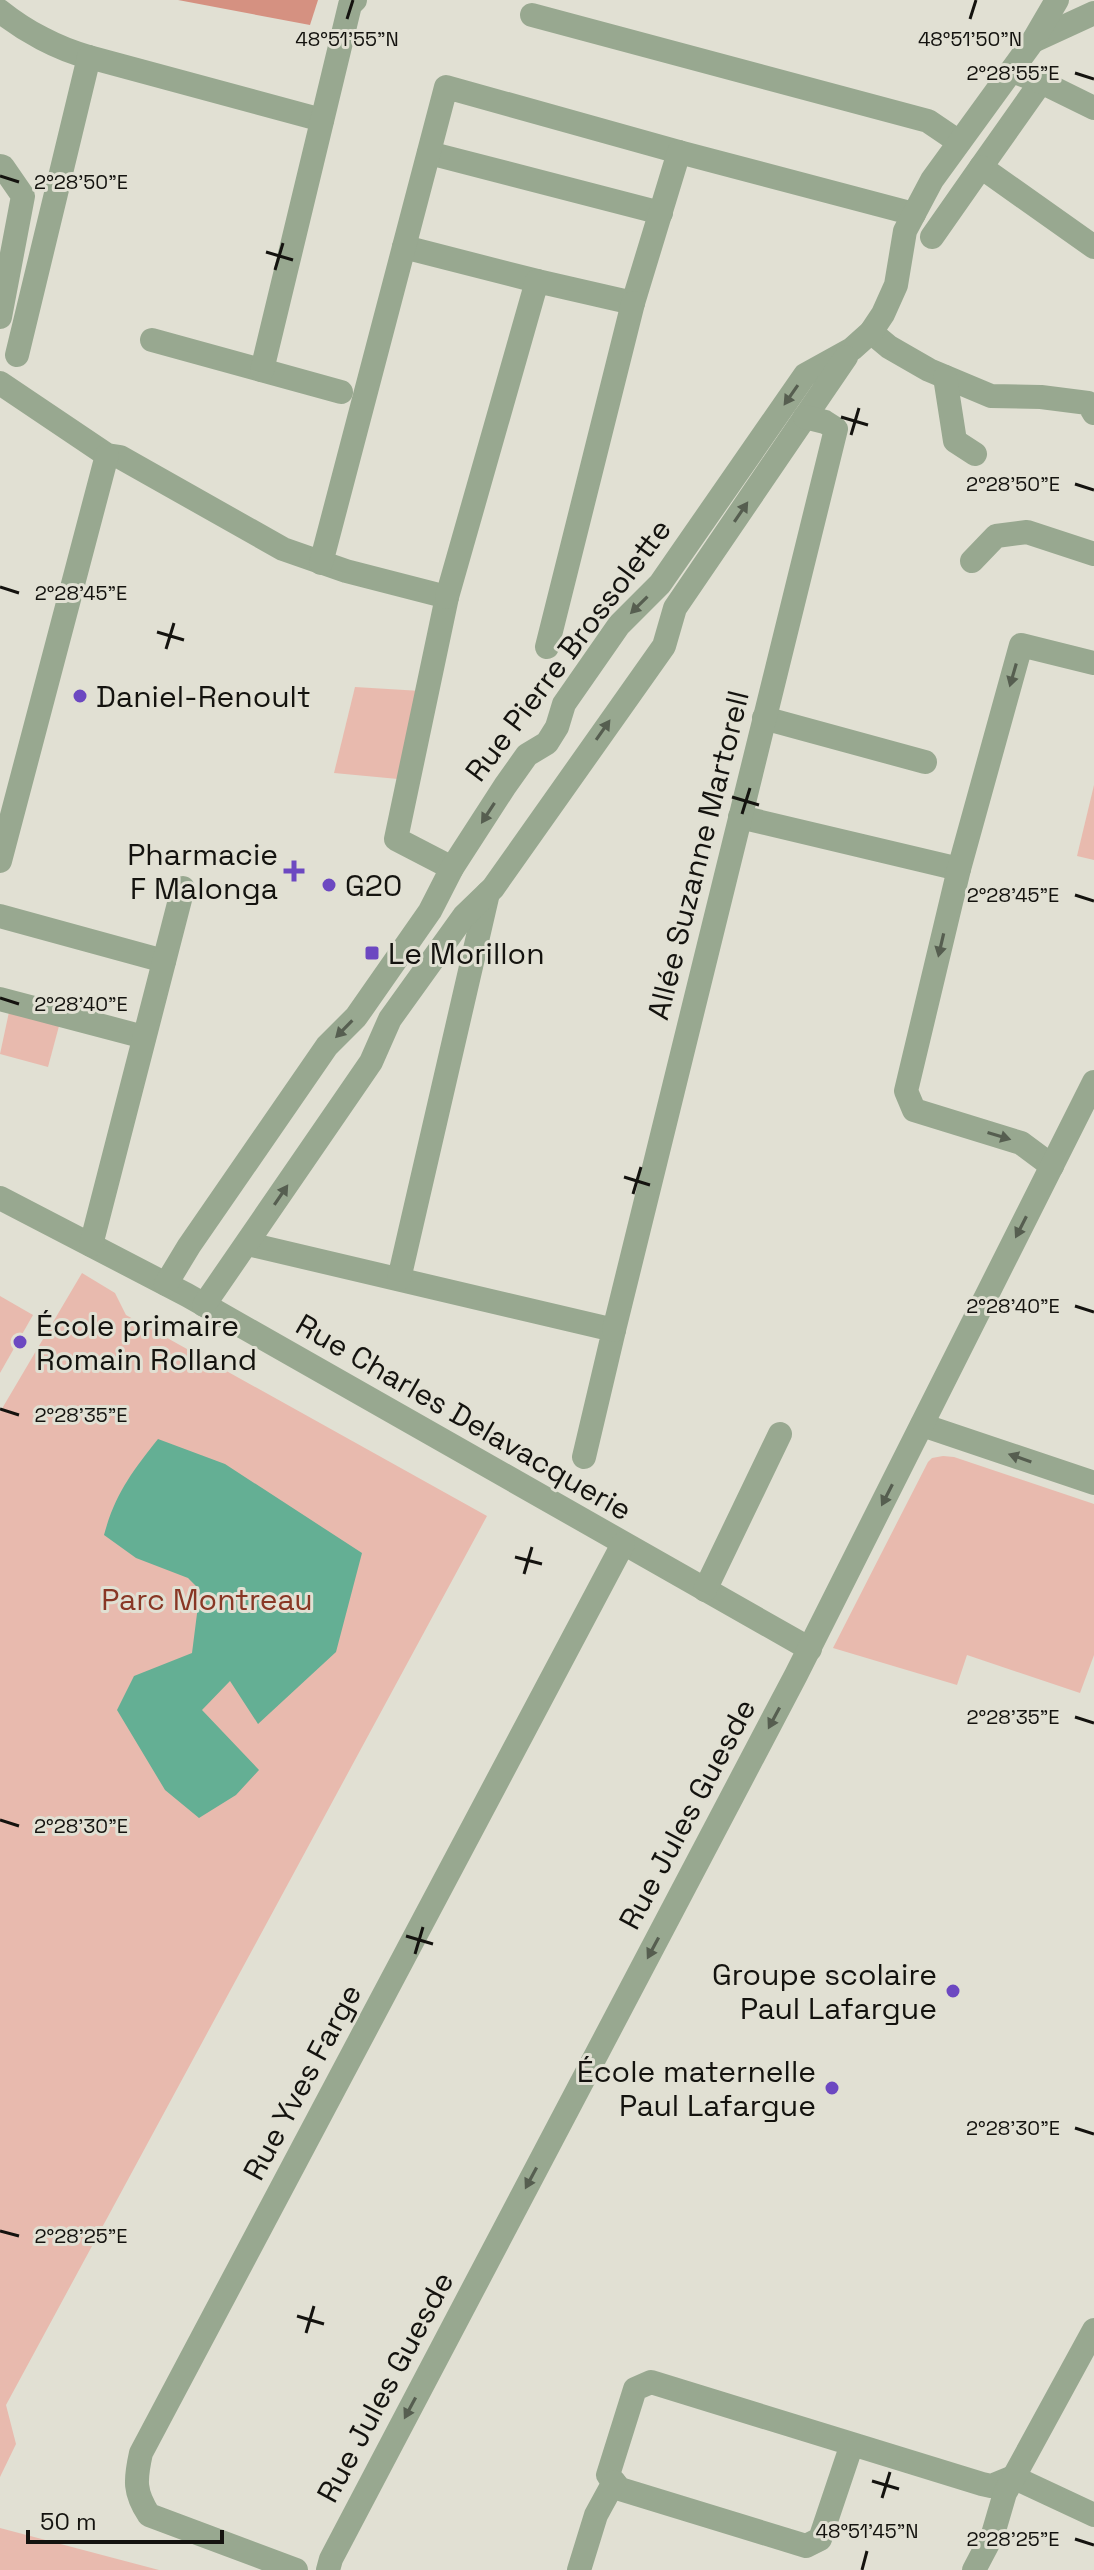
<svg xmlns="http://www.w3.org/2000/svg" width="1094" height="2570" font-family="'Space Grotesk',sans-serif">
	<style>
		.green { fill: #e8baae }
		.forest { fill: #d59181 }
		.water { fill: #64af94 }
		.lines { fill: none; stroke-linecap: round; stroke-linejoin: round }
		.minor { stroke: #98a890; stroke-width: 24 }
		.oneway { fill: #565e50 }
		.ticks { fill: none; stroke: #14130f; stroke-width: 3 }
		.poi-dot { fill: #6c48c1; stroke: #e1e0d3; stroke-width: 3 }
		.labels { text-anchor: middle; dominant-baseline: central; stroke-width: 6; stroke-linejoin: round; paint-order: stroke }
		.street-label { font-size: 30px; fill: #14130f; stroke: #e1e0d3 }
		.poi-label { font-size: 30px; fill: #14130f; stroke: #e1e0d3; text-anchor: start }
		.park-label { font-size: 30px; fill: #893725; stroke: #e1e0d3 }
		.ticks-label { font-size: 20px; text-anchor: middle; fill: #14130f; stroke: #e1e0d3; stroke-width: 6; stroke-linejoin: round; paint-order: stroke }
	</style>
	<rect width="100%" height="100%" fill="#e1e0d3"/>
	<!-- green -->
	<g class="green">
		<path d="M355,687L421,691L398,779L334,773Z"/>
		<path d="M1094,785V860L1077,856Z"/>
		<path d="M9,1012L59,1026L48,1067L0,1054Z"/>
		<path d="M82,1273L115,1293L126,1315L487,1516L6,2405L16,2444L0,2477V1412Z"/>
		<path d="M0,1296L33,1315L0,1373Z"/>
		<path d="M943,1456L954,1457L1094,1504V1655L1080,1693L967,1655L957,1685L833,1648L928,1462L932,1458Z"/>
		<path d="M0,2528L159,2570H0Z"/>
	</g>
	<!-- forest -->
	<path class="forest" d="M178,0H318L310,25Z"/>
	<!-- water -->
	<path class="water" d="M158,1439L225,1464L362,1553L336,1652L258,1724L230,1681L202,1710L259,1770L236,1795L199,1818L165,1790L117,1710L134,1676L192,1653L200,1590L188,1578L136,1558L104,1535C115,1494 132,1472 158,1439Z"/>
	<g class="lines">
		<!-- minor -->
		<g class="minor">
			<path d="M0,11C25,31 58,49 89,57"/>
			<path d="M532,15L928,121L959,142"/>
			<path d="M1033,41L1094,13"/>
			<path d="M1012,71L1041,82L981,167L1094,247"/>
			<path d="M1041,82L1094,108"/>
			<path d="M429,153L661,213"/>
			<path d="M0,166L3,167L23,196L0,317"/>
			<path d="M932,237L981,167"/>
			<path d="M404,247L537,281"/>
			<path d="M871,332L889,347L929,370L991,396L1041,397L1088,403L1094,413"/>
			<path d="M152,340L341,392"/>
			<path d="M17,355L89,57L322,120"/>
			<path d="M262,370L350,5L355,0"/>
			<path d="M945,377L955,441L975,454"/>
			<path d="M0,383L107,455L120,457L283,549L346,571L447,597L396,839L452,868"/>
			<path d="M972,561L996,536L1027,532L1094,554"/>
			<path d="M321,563L446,87L679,152"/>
			<path d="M447,597L537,281L633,303L679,152L914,214"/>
			<path d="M547,647L633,303"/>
			<path d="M764,718L925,762"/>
			<path d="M740,817L959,869"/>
			<path d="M0,861L107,455"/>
			<path d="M0,916L164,961"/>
			<path d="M0,999L144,1037"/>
			<path d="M1052,1166L1021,1143L914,1110L906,1091L959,869L1021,645L1094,663"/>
			<path d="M0,1198L187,1295L810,1649"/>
			<path d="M248,1244L614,1330L584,1457"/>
			<path d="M91,1245L183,888"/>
			<path d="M399,1279L488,893"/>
			<path d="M166,1284L189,1246L327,1046L356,1017L430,911L452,868L505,786L527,755L547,743L557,727L564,704L619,625L660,584L805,375L852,349L871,332L883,314L896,285L905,231L932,180L1033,41L1057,0"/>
			<path d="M204,1305L371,1062L390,1019L464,916L493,888L664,646L675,608L846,357"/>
			<path d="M614,1330L836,429L825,422L805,417"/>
			<path d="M922,1425L1094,1483"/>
			<path d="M705,1590L780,1434"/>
			<path d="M852,2444L820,2539L806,2546L620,2489L608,2475L635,2389L651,2382L982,2484L991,2486L1013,2477L1094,2515"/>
			<path d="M296,2570L149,2515C134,2492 135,2480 141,2453L623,1544"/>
			<path d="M328,2570L331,2559L796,1675L1094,1082"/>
			<path d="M579,2570L596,2515L614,2482"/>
			<path d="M974,2570L993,2534L1005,2493L1094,2330"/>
		</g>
	</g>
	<!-- one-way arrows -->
	<defs><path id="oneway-solid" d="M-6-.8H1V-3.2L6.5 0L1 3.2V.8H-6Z" transform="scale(2)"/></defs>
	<g class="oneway">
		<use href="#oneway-solid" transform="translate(791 395) rotate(125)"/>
		<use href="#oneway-solid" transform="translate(741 512) rotate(-56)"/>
		<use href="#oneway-solid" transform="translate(639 605) rotate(135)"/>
		<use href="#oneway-solid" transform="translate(1013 675) rotate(106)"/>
		<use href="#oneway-solid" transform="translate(603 730) rotate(-55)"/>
		<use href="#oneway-solid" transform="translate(488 813) rotate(123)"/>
		<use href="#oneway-solid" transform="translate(941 945) rotate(103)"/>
		<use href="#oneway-solid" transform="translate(344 1029) rotate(134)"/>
		<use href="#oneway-solid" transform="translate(999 1136) rotate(17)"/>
		<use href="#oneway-solid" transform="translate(281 1195) rotate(-56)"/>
		<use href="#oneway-solid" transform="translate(1021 1227) rotate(117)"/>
		<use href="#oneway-solid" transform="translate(1020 1458) rotate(-161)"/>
		<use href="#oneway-solid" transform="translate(887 1495) rotate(117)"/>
		<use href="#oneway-solid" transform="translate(774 1718) rotate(118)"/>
		<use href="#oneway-solid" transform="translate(653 1948) rotate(118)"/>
		<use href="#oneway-solid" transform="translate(531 2178) rotate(118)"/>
		<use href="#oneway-solid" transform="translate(410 2408) rotate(118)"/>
	</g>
	<!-- ticks -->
	<path class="ticks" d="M347,19L353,0M970,19L976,0M1075,73L1094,79M0,176L19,182M266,252L293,260M275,270L283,243M841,417L868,425M851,435L859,408M1075,484L1094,490M0,587L19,593M157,632L184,640M166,649L174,623M732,797L759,805M742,814L750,788M1075,895L1094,901M0,998L19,1004M624,1177L650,1185M633,1194L641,1167M1075,1306L1094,1312M0,1409L19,1415M515,1557L542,1564M524,1574L532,1547M1075,1717L1094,1723M0,1820L19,1826M406,1936L433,1944M415,1954L423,1927M1075,2128L1094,2134M0,2231L19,2236M297,2316L324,2324M306,2333L314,2306M872,2481L899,2489M882,2498L890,2472M1075,2539L1094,2545M862,2570L867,2551"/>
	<!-- markers -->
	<g class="poi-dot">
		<circle cx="80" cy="696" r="8"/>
		<path d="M290 859h8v8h8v8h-8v8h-8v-8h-8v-8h8z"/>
		<circle cx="329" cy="885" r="8"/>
		<rect x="364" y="945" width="16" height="16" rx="4"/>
		<circle cx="20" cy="1342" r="8"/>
		<circle cx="953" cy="1991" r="8"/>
		<circle cx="832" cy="2088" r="8"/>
	</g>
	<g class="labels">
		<!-- street labels -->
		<g class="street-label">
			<text transform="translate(568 650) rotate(-53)">Rue Pierre Brossolette</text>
			<text transform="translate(698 855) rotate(-76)">Allée Suzanne Martorell</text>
			<text transform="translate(464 1417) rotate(30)">Rue Charles Delavacquerie</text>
			<text transform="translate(687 1814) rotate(-62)">Rue Jules Guesde</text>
			<text transform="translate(302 2082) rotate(-62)">Rue Yves Farge</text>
			<text transform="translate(385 2387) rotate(-62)">Rue Jules Guesde</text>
		</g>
		<!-- poi labels -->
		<g class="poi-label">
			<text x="96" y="696">Daniel-Renoult</text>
			<text x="278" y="854" text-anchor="end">Pharmacie<tspan x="278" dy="34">F Malonga</tspan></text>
			<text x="345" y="885">G20</text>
			<text x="388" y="953">Le Morillon</text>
			<text x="36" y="1325">École primaire<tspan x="36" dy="34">Romain Rolland</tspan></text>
			<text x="937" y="1974" text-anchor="end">Groupe scolaire<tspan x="937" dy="34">Paul Lafargue</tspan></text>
			<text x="816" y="2071" text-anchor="end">École maternelle<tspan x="816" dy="34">Paul Lafargue</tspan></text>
		</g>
		<!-- park labels -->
		<g class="park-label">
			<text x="207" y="1599">Parc Montreau</text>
		</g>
	</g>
	<g class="ticks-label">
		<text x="347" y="46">48°51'55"N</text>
		<text x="970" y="46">48°51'50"N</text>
		<text x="1013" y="80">2°28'55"E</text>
		<text x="81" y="189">2°28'50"E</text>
		<text x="1013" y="491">2°28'50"E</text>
		<text x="81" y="600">2°28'45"E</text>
		<text x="1013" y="902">2°28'45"E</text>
		<text x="81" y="1011">2°28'40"E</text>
		<text x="1013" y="1313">2°28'40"E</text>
		<text x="81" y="1422">2°28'35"E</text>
		<text x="1013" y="1724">2°28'35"E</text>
		<text x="81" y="1833">2°28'30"E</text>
		<text x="1013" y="2135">2°28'30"E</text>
		<text x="81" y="2243">2°28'25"E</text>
		<text x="867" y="2538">48°51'45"N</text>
		<text x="1013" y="2546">2°28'25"E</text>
	</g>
	<!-- scale -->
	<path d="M28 2530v12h194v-12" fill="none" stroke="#14130f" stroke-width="4"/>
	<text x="40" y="2530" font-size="24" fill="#14130f" stroke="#e1e0d3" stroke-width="6" paint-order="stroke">50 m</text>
</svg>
